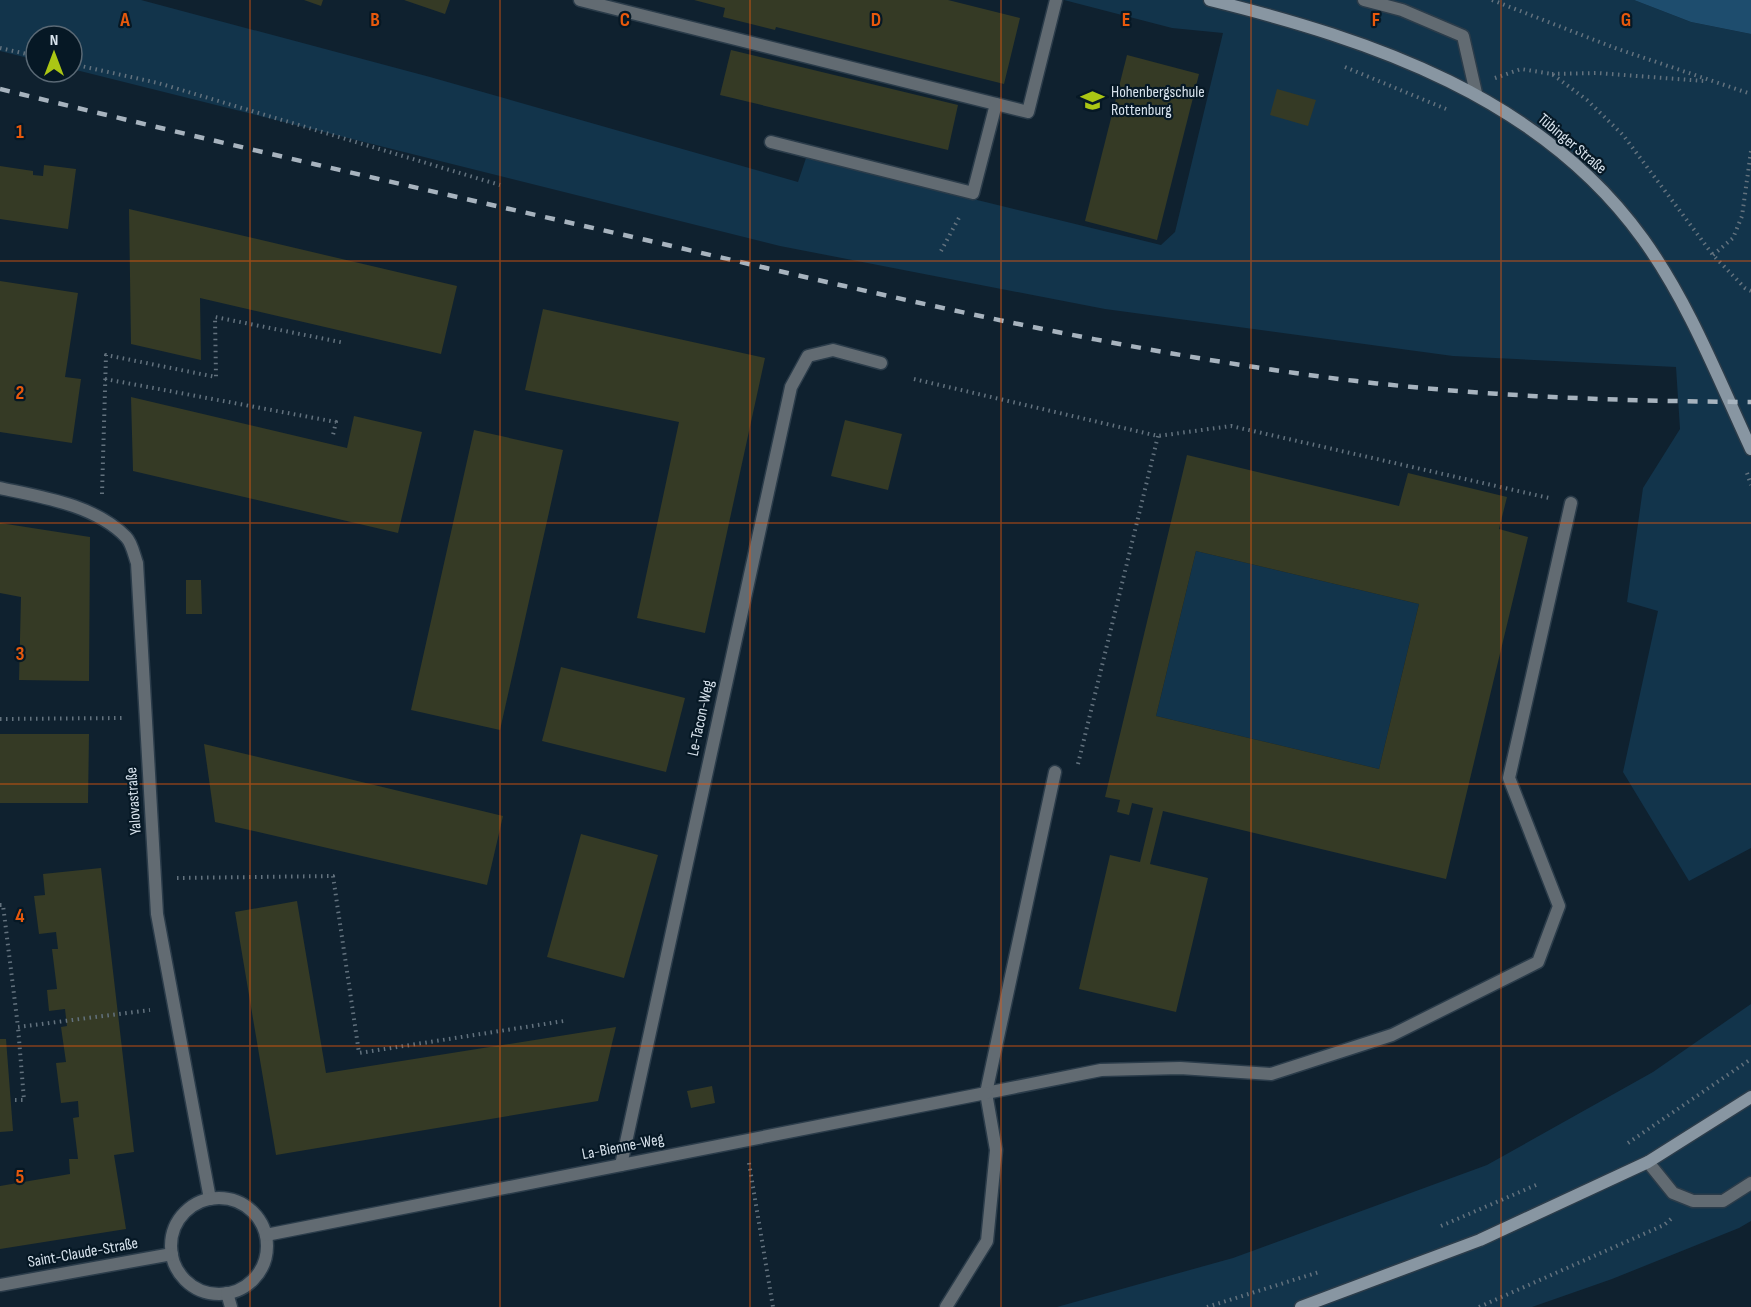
<svg xmlns="http://www.w3.org/2000/svg" width="1751" height="1307" font-family="'Sofia Sans Condensed',sans-serif">
	<style>
		.green { fill: #12344b }
		.water { fill: #1e4d6e }
		.building { fill: #353a25; fill-rule: evenodd }
		.lines { fill: none; stroke-linecap: round; stroke-linejoin: round }
		.lane-casing { stroke: #2b3c4a; stroke-width: 15 }
		.street-casing { stroke: #2b3c4a; stroke-width: 15 }
		.secondary-casing { stroke: #2b3c4a; stroke-width: 15 }
		.path { stroke: #63727e; stroke-width: 4; stroke-dasharray: 1.5 4.5; stroke-linecap: butt }
		.lane { stroke: #626b72; stroke-width: 12 }
		.street { stroke: #626b72; stroke-width: 12 }
		.secondary { stroke: #8896a2; stroke-width: 12 }
		.rail { stroke: #a7b3be; stroke-width: 4.5; stroke-dasharray: 10 10; stroke-linecap: butt }
		.grid { fill: none; stroke: #e8590c; stroke-width: 1.5; stroke-opacity: 0.55 }
		.labels { text-anchor: middle; dominant-baseline: central; stroke-width: 4.5; stroke-linejoin: round; paint-order: stroke }
		.poi-label { font-size: 16px; fill: #d8e3ed; stroke: #061825; text-anchor: start }
		.street-label { font-size: 16px; fill: #d8e3ed; stroke: #061825 }
		.grid-label { font-size: 20px; text-anchor: middle; font-weight: bold; fill: #e8590c; stroke: #061825; stroke-width: 4.5; stroke-linejoin: round; paint-order: stroke }
	</style>
	<rect width="100%" height="100%" fill="#0f212f"/>
	<!-- green -->
	<g class="green">
		<path d="M0,0H141L430,77L798,182L806,158L1161,245L1175,232L1223,33L1172,28L1064,0H1634L1691,22L1751,34V848L1689,881L1623,772L1658,611L1627,602L1643,488L1680,429L1676,367L1453,356L1105,309L780,246L72,69V36H36V60L0,51Z"/>
		<path d="M1196,551L1419,604L1379,769L1156,716Z"/>
		<path d="M1751,1004V1221L1739,1228L1612,1279L1532,1307H1057L1233,1258L1487,1165L1653,1072Z"/>
	</g>
	<!-- water -->
	<path class="water" d="M1634,0H1751V34L1691,22Z"/>
	<!-- building -->
	<g class="building">
		<path d="M304,0H323L321,6Z"/>
		<path d="M404,0H450L445,14Z"/>
		<path d="M694,0H948L1020,18L1004,84L776,27L775,30L723,17L725,8Z"/>
		<path d="M731,50L958,105L948,150L720,95Z"/>
		<path d="M1127,55L1199,74L1157,240L1085,221Z"/>
		<path d="M1277,89L1316,100L1308,126L1270,115Z"/>
		<path d="M44,165L76,169L68,229L0,219V166L33,171V175L43,176Z"/>
		<path d="M129,209L457,286L441,354L200,298L201,360L131,344Z"/>
		<path d="M0,281L78,293L65,377L81,379L72,443L0,432Z"/>
		<path d="M543,309L765,358L705,633L637,618L679,422L525,390Z"/>
		<path d="M131,397L347,448L354,416L422,432L398,533L133,471Z"/>
		<path d="M845,420L902,434L888,490L831,476Z"/>
		<path d="M474,430L563,450L500,730L411,710Z"/>
		<path d="M1187,455L1399,506L1408,473L1507,497L1499,529L1528,537L1446,879L1163,811L1150,864L1208,878L1176,1012L1079,989L1110,855L1140,862L1153,808L1132,803L1129,815L1117,812L1120,800L1105,797ZM1196,551L1419,604L1379,769L1156,716Z"/>
		<path d="M0,523L90,537L89,681L19,680L21,597L0,593Z"/>
		<path d="M186,580H201L202,614H186Z"/>
		<path d="M561,667L685,698L666,772L542,741Z"/>
		<path d="M0,734H89L88,803H0Z"/>
		<path d="M204,744L503,816L487,885L215,822Z"/>
		<path d="M581,834L658,855L624,978L547,957Z"/>
		<path d="M101,868L134,1152L114,1155L126,1229L0,1249V1186L70,1174L69,1159H78L73,1118L79,1117L78,1101L61,1103L56,1063L66,1062L61,1027L67,1026L65,1009L49,1011L47,990L57,989L52,949H58L56,932L39,934L34,896L45,895L43,874Z"/>
		<path d="M297,901L326,1073L616,1027L598,1101L276,1155L235,912Z"/>
		<path d="M0,1039H6L13,1131L0,1132Z"/>
		<path d="M712,1086L715,1103L691,1108L687,1091Z"/>
	</g>
	<g class="lines">
		<defs>
			<g id="lane">
				<path d="M580,0L1028,112L1056,0"/>
				<path d="M1364,0L1402,10L1463,36L1476,93"/>
				<path d="M771,142L973,193L996,104"/>
				<path d="M986,1093L1101,1070L1180,1068L1271,1074L1392,1035L1538,962L1559,906L1509,778L1571,503"/>
				<path d="M621,1165L791,387L808,356L833,350L881,363"/>
				<path d="M946,1307L987,1241L996,1150L986,1093L1055,772"/>
			</g>
			<g id="street">
				<path d="M0,488C42,497 95,505 126,537C132,543 134,555 137,563L157,914L210,1199"/>
				<path d="M1648,1162L1673,1193L1693,1201H1723L1751,1183"/>
				<circle cx="219" cy="1246" r="48"/>
				<path d="M266,1235L986,1093"/>
				<path d="M0,1285L172,1254"/>
				<path d="M227,1293L231,1307"/>
			</g>
			<g id="secondary">
				<path d="M1210,0C1372,40 1541,97 1643,239C1689,303 1718,378 1751,449"/>
				<path d="M1301,1307L1480,1240L1648,1162L1751,1097"/>
			</g>
		</defs>
		<!-- lane casing -->
		<use href="#lane" class="lane-casing"/>
		<!-- street casing -->
		<use href="#street" class="street-casing"/>
		<!-- secondary casing -->
		<use href="#secondary" class="secondary-casing"/>
		<!-- path -->
		<g class="path">
			<path d="M1492,0L1615,48L1751,94"/>
			<path d="M0,48L36,56"/>
			<path d="M72,64L158,83L500,185"/>
			<path d="M1345,67L1446,109"/>
			<path d="M1552,74L1597,73L1704,81"/>
			<path d="M1495,78L1521,69L1552,74L1587,100L1623,135L1713,255L1745,288L1751,291"/>
			<path d="M941,251L961,214"/>
			<path d="M1713,255L1733,238L1742,216L1751,151"/>
			<path d="M105,379L336,422L333,435"/>
			<path d="M914,379L1158,436L1231,426L1549,498"/>
			<path d="M1747,473L1751,485"/>
			<path d="M102,494L106,355L216,377L215,317L345,343"/>
			<path d="M0,719L124,718"/>
			<path d="M1078,764L1158,436"/>
			<path d="M177,878L333,876L359,1053L564,1021"/>
			<path d="M0,905H3L18,1027L150,1010"/>
			<path d="M15,1100H24L18,1027"/>
			<path d="M1628,1143L1751,1059"/>
			<path d="M749,1163L773,1307"/>
			<path d="M1441,1226L1536,1185"/>
			<path d="M1207,1307L1319,1272"/>
			<path d="M1479,1307L1664,1225L1671,1219"/>
		</g>
		<!-- lane -->
		<use href="#lane" class="lane"/>
		<!-- street -->
		<use href="#street" class="street"/>
		<!-- secondary -->
		<use href="#secondary" class="secondary"/>
		<!-- rail -->
		<path class="rail" d="M0,89C215,142 430,191 646,240C861,290 1076,342 1295,373C1446,395 1599,401 1751,402"/>
	</g>
	<!-- grid -->
	<path class="grid" d="M250,0V1307M500,0V1307M750,0V1307M1001,0V1307M1251,0V1307M1501,0V1307M0,261H1751M0,523H1751M0,784H1751M0,1046H1751"/>
	<!-- icons -->
	<defs>
		<symbol id="school-bare" viewBox="-9 -9 18 18"><path d="M0-5L7-2L0 1L-7-2ZM-4 1L0 2.5L4 1V4Q0 6-4 4Z" fill="#abc614" stroke="#061825" stroke-width="2.5" paint-order="stroke"/></symbol>
	</defs>
	<g fill-rule="evenodd">
		<use href="#school-bare" x="1076" y="84" width="33" height="33"/>
	</g>
	<g class="labels">
		<!-- poi labels -->
		<g class="poi-label">
			<text x="1111" y="92">Hohenbergschule<tspan x="1111" dy="18">Rottenburg</tspan></text>
		</g>
		<!-- street labels -->
		<g class="street-label">
			<text transform="translate(1572 144) rotate(40)">Tübinger Straße</text>
			<text transform="translate(701 718) rotate(-78)">Le-Tacon-Weg</text>
			<text transform="translate(134 801) rotate(-94)">Yalovastraße</text>
			<text transform="translate(623 1147) rotate(-11)">La-Bienne-Weg</text>
			<text transform="translate(83 1253) rotate(-10)">Saint-Claude-Straße</text>
		</g>
	</g>
	<g class="grid-label">
		<text x="125" y="26">A</text>
		<text x="375" y="26">B</text>
		<text x="625" y="26">C</text>
		<text x="876" y="26">D</text>
		<text x="1126" y="26">E</text>
		<text x="1376" y="26">F</text>
		<text x="1626" y="26">G</text>
		<text x="20" y="138">1</text>
		<text x="20" y="399">2</text>
		<text x="20" y="660">3</text>
		<text x="20" y="922">4</text>
		<text x="20" y="1183">5</text>
	</g>
	<!-- north arrow -->
	<g transform="translate(54 54)"><circle r="28" fill="#061825" stroke="#5a6975" stroke-width="1.5"/>
	<path d="M0-4.5L10 22L0 15L-10 22Z" fill="#abc614"/>
	<text y="-9" font-size="16" font-weight="bold" text-anchor="middle" fill="#d8e3ed">N</text>
	</g>
</svg>
